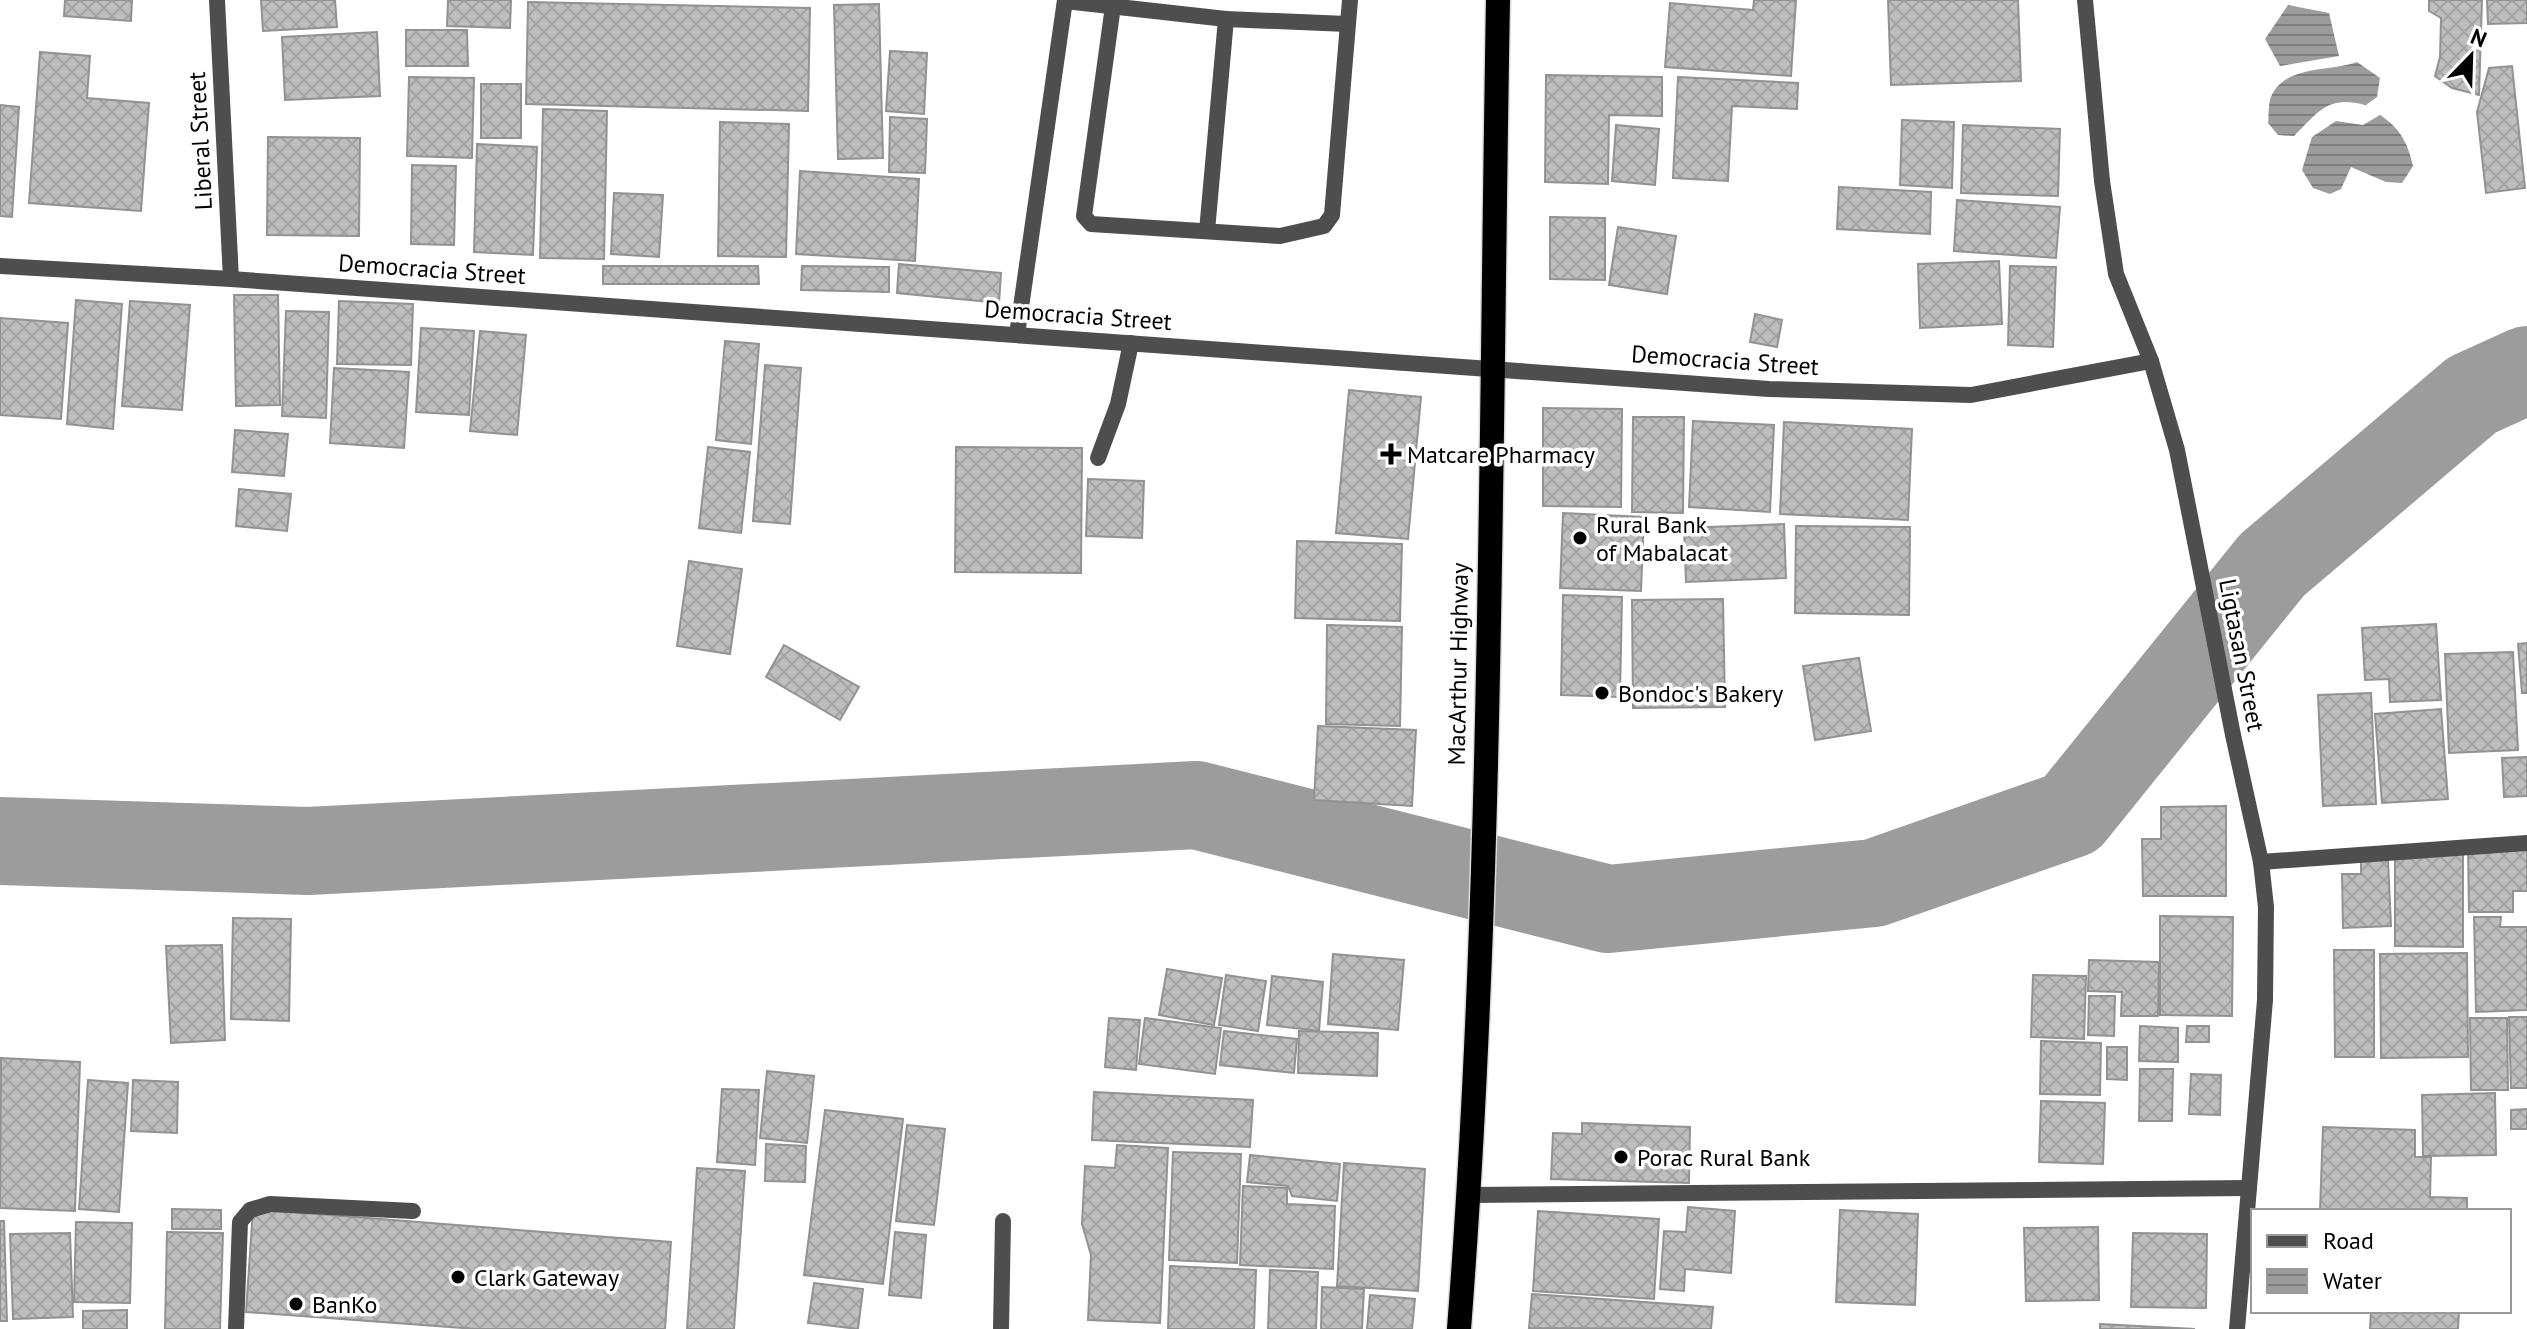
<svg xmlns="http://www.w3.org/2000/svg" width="2527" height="1329" font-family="'PT Sans',sans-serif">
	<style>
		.water { fill: url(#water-rules) }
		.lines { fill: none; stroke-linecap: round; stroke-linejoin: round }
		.river { stroke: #9c9c9c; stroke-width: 88 }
		.building { fill: url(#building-cross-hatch); stroke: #929292; stroke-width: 2 }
		.highway-casing { stroke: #dbdbdb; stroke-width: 27 }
		.lane { stroke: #4e4e4e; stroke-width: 16 }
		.street { stroke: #4e4e4e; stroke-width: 16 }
		.highway { stroke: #000; stroke-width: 24 }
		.poi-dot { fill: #000; stroke: #fff; stroke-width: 3 }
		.labels { text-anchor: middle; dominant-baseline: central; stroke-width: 7; stroke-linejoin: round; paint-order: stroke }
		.street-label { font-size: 24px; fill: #000; stroke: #fff }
		.poi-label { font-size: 24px; fill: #000; stroke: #fff; text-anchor: start }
	</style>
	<defs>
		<pattern id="water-rules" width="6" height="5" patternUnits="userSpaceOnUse" patternTransform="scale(2)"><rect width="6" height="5" fill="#9c9c9c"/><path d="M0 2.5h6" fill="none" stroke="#7d7d7d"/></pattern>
		<pattern id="building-cross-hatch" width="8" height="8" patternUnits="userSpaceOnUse" patternTransform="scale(2)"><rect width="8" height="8" fill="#bebebe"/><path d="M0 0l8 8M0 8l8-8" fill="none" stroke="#a2a2a2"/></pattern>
	</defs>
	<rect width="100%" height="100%" fill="#fff"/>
	<!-- water -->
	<g class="water">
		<path d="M2288,5L2329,13L2339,56L2280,66L2265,39Z"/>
		<path d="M2357,62L2380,78L2377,97L2366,105C2328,95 2320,110 2294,136L2278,135L2268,123C2269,116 2268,104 2271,97C2284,65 2329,72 2357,62Z"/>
		<path d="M2380,115C2400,128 2408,143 2413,166L2402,183L2386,182L2351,167L2341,189L2330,194L2313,188L2302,170L2312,137L2336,121L2363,125Z"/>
	</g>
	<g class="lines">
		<!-- river -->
		<path class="river" d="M0,841L308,851L1196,805L1608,909L1874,883L2071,814L2272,565L2472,395L2527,370"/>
	</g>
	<!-- building -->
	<g class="building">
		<path d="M65,0H132L131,21L64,16Z"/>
		<path d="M261,0H335L337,27L263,31Z"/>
		<path d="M448,0H511L510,28L447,26Z"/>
		<path d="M1754,0H1796L1791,76L1665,67L1670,3L1753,10Z"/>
		<path d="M1888,0H2018L2021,81L1891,85Z"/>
		<path d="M2429,0H2482L2479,95L2452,88L2435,76L2440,57L2441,18L2429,11Z"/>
		<path d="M2487,0H2527V23L2488,24Z"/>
		<path d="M528,2L810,8L808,111L526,104Z"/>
		<path d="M879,4L883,158L838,159L834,5Z"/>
		<path d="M406,30H467L468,66H406Z"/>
		<path d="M377,32L380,96L285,100L282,37Z"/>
		<path d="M890,51L927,53L924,114L886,111Z"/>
		<path d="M40,52L90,56L87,98L149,103L141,211L29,203Z"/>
		<path d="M2512,66L2525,188L2486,193L2477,112L2489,68Z"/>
		<path d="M1546,75L1662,77V116L1609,115L1608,184L1545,182Z"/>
		<path d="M409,77L474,78L472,158L407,156Z"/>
		<path d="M1678,77L1798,83L1797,109L1732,106L1728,181L1673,178Z"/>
		<rect x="481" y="84" width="40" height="54"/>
		<path d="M0,105L19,107L12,217L0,216Z"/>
		<path d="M543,109L607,111L604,259L540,258Z"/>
		<path d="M890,117L927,119L925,173L889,172Z"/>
		<path d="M1902,120L1954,122L1952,188L1900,185Z"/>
		<path d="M720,122L789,124L786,257L718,256Z"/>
		<path d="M1616,125L1659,129L1655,185L1612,181Z"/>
		<path d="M1963,125L2060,129L2058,196L1961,193Z"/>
		<path d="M268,137L360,138L359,236L267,235Z"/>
		<path d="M477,144L537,147L533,255L474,252Z"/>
		<path d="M412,165L456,166L454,245L411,244Z"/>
		<path d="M800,171L919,179L915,261L796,254Z"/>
		<path d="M1839,187L1931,192L1930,234L1837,229Z"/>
		<path d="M614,193L663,195L659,257L611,254Z"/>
		<path d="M1957,200L2060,207L2056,258L1954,251Z"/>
		<path d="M1550,217L1605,218V280L1550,279Z"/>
		<path d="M1618,227L1676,236L1667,294L1609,285Z"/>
		<path d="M1999,261L2002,324L1920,328L1918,264Z"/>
		<path d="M899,264L1001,273L999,303L897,293Z"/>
		<path d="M603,266H758L759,284H603Z"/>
		<path d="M802,266L889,267V292L801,290Z"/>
		<path d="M2010,266L2056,267L2053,347L2008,345Z"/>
		<path d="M234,295H278L280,405L236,406Z"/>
		<path d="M76,300L122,304L113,429L67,424Z"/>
		<path d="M130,301L190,305L182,410L122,406Z"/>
		<path d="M339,301L413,304L411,365L337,364Z"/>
		<path d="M286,311L329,312L326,418L282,416Z"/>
		<path d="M1755,314L1782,320L1777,347L1750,342Z"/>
		<path d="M0,318L68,323L61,419L0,415Z"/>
		<path d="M421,328L474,331L469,415L416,412Z"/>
		<path d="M480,331L526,335L517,435L470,431Z"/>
		<path d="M725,341L759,344L751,444L716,440Z"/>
		<path d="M765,365L801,368L790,524L753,521Z"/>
		<path d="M334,368L409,372L404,448L330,443Z"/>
		<path d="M1349,390L1421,397L1408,539L1336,533Z"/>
		<path d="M1543,408L1622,409L1621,507L1543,506Z"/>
		<path d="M1633,417H1684L1683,513L1632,512Z"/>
		<path d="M1693,421L1774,425L1770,512L1689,507Z"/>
		<path d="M1784,422L1912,429L1908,520L1780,514Z"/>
		<path d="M235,430L288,434L284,476L232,472Z"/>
		<path d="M708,447L750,452L741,533L699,528Z"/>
		<path d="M956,447L1082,448L1081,573L955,572Z"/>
		<path d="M1088,479L1144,481L1142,538L1086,536Z"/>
		<path d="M239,489L291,494L287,531L236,526Z"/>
		<path d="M1563,513L1644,517L1641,591L1560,588Z"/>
		<path d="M1784,524L1786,578L1686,582L1684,528Z"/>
		<path d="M1796,526L1910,527L1909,615L1795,613Z"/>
		<path d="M1297,541L1402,544L1400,621L1295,618Z"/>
		<path d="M689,561L742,569L730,654L677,646Z"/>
		<path d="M1563,595L1622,597L1620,697L1561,695Z"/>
		<path d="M1723,599L1725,707L1633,708L1632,600Z"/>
		<path d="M2436,624L2441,700L2390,702L2389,679L2365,680L2362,628Z"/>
		<path d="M1327,625L1402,627L1400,726L1326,724Z"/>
		<path d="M2527,643V693H2522L2518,644Z"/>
		<path d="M784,645L859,687L840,720L766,677Z"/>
		<path d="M2513,652L2518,750L2449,753L2445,654Z"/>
		<path d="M1859,658L1871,731L1815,740L1803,666Z"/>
		<path d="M2371,693L2376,804L2323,806L2318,695Z"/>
		<path d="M2441,709L2448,799L2382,803L2375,714Z"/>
		<path d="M1318,726L1416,730L1412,806L1314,800Z"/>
		<path d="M2527,757V796L2504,797L2502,758Z"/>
		<path d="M2226,806V896H2143L2142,839H2161V807Z"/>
		<path d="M2468,850H2527V891H2513V912H2469Z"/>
		<path d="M2395,854H2463V947L2395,946Z"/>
		<path d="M2361,860H2388L2391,926L2343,928L2342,874H2361Z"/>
		<path d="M2160,916L2233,917L2232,1016L2160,1015Z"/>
		<path d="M2474,917H2501L2500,927H2527V1010L2476,1012Z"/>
		<path d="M233,918L291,919L289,1021L231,1019Z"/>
		<path d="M222,945L225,1040L171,1043L166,946Z"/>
		<path d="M2334,950H2374V1057H2335Z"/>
		<path d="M2467,953L2468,1057L2381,1058L2380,954Z"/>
		<path d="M1333,954L1404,960L1398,1030L1328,1024Z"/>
		<path d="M2089,960L2159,962L2158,1016H2121L2122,992L2088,991Z"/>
		<path d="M1167,969L1222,978L1214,1025L1159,1015Z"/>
		<path d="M1226,975L1266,981L1258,1031L1219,1025Z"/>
		<path d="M2033,975L2086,976L2084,1039L2031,1037Z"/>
		<path d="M1272,976L1323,982L1319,1031L1267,1025Z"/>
		<path d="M2089,996H2115L2114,1036L2088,1035Z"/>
		<path d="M2509,1017H2527V1088H2511Z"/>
		<path d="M1109,1018L1140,1020L1136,1070L1105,1067Z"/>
		<path d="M1145,1018L1221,1028L1215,1074L1139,1064Z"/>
		<path d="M2470,1018H2507L2508,1090H2471Z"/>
		<path d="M2140,1026L2178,1028V1062L2139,1061Z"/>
		<path d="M2187,1026H2209V1042H2186Z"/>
		<path d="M1224,1031L1297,1039L1294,1073L1220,1065Z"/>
		<path d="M1299,1031L1378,1033L1377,1076L1298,1073Z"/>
		<path d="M2041,1041L2101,1043L2100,1095L2040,1094Z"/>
		<path d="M2107,1047H2127V1080L2107,1079Z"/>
		<path d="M1,1058L80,1062L75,1211L0,1208Z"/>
		<path d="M2140,1069H2173L2172,1121H2139Z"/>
		<path d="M767,1071L814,1076L807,1143L760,1138Z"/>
		<path d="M2191,1074L2221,1075L2220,1115L2189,1114Z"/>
		<path d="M88,1080L128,1083L119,1212L79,1209Z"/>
		<path d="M133,1080L178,1082L177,1133L131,1131Z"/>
		<path d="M722,1089L759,1090L755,1165L717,1162Z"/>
		<path d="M1094,1092L1253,1100L1250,1147L1092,1140Z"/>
		<path d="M2495,1093L2496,1155L2423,1156L2422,1095Z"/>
		<path d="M2041,1101L2105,1103L2103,1164L2039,1162Z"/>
		<path d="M2527,1109V1129H2511V1110Z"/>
		<path d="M825,1110L903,1119L883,1284L804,1275Z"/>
		<path d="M1582,1123L1690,1127L1689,1183L1551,1179L1553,1133L1582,1134Z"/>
		<path d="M907,1125L945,1129L934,1225L896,1221Z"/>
		<path d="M2323,1127L2415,1130V1157H2431L2430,1197L2467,1198V1211H2320Z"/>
		<path d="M766,1144L806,1146L805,1182L765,1181Z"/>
		<path d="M1117,1145L1168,1148L1160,1323L1088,1320L1091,1255L1082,1224L1085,1166L1115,1168Z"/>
		<path d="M1173,1152L1241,1154L1237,1263L1169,1260Z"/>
		<path d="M1250,1155L1340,1164L1337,1201L1292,1196L1288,1186L1247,1182Z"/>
		<path d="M1344,1163L1425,1169L1418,1291L1337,1286Z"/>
		<path d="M697,1168L745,1171L734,1329H687Z"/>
		<path d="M1243,1186L1287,1188V1204L1335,1206L1333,1269L1240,1265Z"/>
		<path d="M1688,1207L1735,1211L1731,1273L1685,1269L1684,1291L1660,1289L1664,1231L1686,1232Z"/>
		<path d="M172,1209L221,1210V1229H172Z"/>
		<path d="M253,1209L671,1242L665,1329H476L246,1312Z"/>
		<path d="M1840,1210L1918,1214L1915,1305L1836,1302Z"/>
		<path d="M1538,1211L1659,1219L1654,1299L1533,1291Z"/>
		<path d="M0,1221H4L7,1321H0Z"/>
		<path d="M76,1222L132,1223L130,1303L74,1302Z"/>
		<path d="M2098,1227L2099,1300L2026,1301L2024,1228Z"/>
		<path d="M167,1232L223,1233L220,1329H165Z"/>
		<path d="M895,1232L926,1235L921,1298L889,1295Z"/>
		<path d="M70,1233L73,1317L13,1319L10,1234Z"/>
		<path d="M2133,1233L2207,1234L2206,1308L2131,1307Z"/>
		<path d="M1170,1266L1256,1270L1254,1329H1168Z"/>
		<path d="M1270,1270L1318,1272L1316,1329H1268Z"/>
		<path d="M814,1283L863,1289L858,1329L808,1323Z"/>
		<path d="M1322,1287L1364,1289L1362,1329H1321Z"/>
		<path d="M1532,1294L1713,1307L1711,1329L1529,1328Z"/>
		<path d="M1370,1295L1415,1299L1412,1329H1367Z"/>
		<path d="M127,1310V1329H83V1311Z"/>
		<path d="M2371,1311H2459L2458,1329H2370Z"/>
		<path d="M2100,1324L2195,1329H2100Z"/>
	</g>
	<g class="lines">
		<defs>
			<path id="highway" d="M1459,1329C1493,888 1490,442 1498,0"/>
		</defs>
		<!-- highway casing -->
		<use href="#highway" class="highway-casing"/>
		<!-- lane -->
		<g class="lane">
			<path d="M1065,1L1226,19L1347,24"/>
			<path d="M1113,6L1084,216L1091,224L1280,236L1324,226L1332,215L1350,0"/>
			<path d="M1207,231L1226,19"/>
			<path d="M1017,335L1065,0"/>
			<path d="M1098,458L1118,404L1131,343"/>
			<path d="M236,1329L240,1222L250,1210L270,1204L413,1211"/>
			<path d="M1001,1329L1003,1221"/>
		</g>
		<!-- street -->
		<g class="street">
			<path d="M217,0L231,279"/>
			<path d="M2085,0L2102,181L2116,274L2151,361L2177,450L2233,735L2261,862L2266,907L2265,1000L2237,1329"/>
			<path d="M0,266L231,279L1769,389L1971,395L2151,361"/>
			<path d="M2261,862L2527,843"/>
			<path d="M1469,1195L2249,1188"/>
		</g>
		<!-- highway -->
		<use href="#highway" class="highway"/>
	</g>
	<!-- markers -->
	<g class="poi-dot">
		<path d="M1387 442h8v8h8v8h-8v8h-8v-8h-8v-8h8z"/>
		<circle cx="1580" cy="538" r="8"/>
		<circle cx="1602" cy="693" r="8"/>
		<circle cx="1621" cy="1157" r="8"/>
		<circle cx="458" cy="1277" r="8"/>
		<circle cx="296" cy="1304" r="8"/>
	</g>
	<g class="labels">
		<!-- street labels -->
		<g class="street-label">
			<text transform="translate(200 141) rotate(-93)">Liberal Street</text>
			<text transform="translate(432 269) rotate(4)">Democracia Street</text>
			<text transform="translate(1078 315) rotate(4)">Democracia Street</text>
			<text transform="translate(1725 360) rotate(4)">Democracia Street</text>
			<text transform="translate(2242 655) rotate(79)">Ligtasan Street</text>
			<text transform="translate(1458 664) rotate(-89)">MacArthur Highway</text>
		</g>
		<!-- poi labels -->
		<g class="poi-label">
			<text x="1407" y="454">Matcare Pharmacy</text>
			<text x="1596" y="524">Rural Bank<tspan x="1596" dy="28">of Mabalacat</tspan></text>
			<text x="1618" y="693">Bondoc's Bakery</text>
			<text x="1637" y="1157">Porac Rural Bank</text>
			<text x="474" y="1277">Clark Gateway</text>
			<text x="312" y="1304">BanKo</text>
		</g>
	</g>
	<!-- legend -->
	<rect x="2251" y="1209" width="260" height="104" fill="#ffffff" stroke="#999999" stroke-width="2"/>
	<rect x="2267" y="1235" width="40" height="12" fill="#4e4e4e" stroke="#999999" stroke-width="2"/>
	<text x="2323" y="1249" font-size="24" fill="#000000">Road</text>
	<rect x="2267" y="1269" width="40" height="24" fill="url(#water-rules)" stroke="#999999" stroke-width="2"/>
	<text x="2323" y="1289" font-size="24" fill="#000000">Water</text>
	<!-- north arrow -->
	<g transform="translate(2471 56) rotate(23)" stroke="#ffffff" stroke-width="6" paint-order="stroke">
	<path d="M0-6L14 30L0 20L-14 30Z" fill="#000000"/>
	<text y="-12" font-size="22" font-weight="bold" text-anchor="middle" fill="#000000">N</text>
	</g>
</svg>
